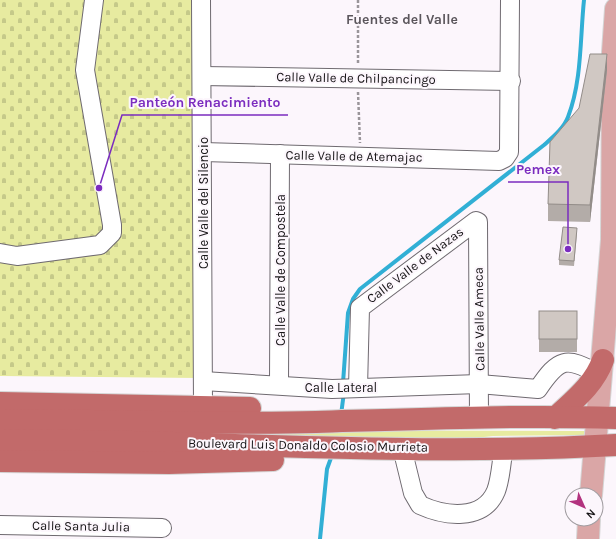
<svg xmlns="http://www.w3.org/2000/svg" width="616" height="539" font-family="Karla,sans-serif">
	<style>
		.cemetery { fill: url(#cemetery-stones) }
		.park { fill: #e7eba0 }
		.lines { fill: none; stroke-linecap: round; stroke-linejoin: round }
		.stream { stroke: #31afd5; stroke-width: 4 }
		.minor-casing { stroke: #6f6a70; stroke-width: 20 }
		.major-casing { stroke: #d5d5d5; stroke-width: 24 }
		.highway-casing { stroke: #d5d5d5; stroke-width: 24 }
		.path { stroke: #9a959a; stroke-width: 2.5; stroke-dasharray: 3 2; stroke-linecap: butt }
		.minor { stroke: #fff; stroke-width: 18 }
		.major { stroke: #daa6a6; stroke-width: 22 }
		.highway { stroke: #c26a6a; stroke-width: 22 }
		.wall { fill: #b3aca8 }
		.shaded-wall { fill: #928c88 }
		.building { fill: #d0c8c3; stroke: #928c88 }
		.labels { text-anchor: middle; dominant-baseline: central; stroke-width: 4; stroke-linejoin: round; paint-order: stroke }
		.street-label { font-size: 13px; fill: #161416; stroke: #fcf6fc }
		.neighbourhood-label { font-size: 14px; font-weight: bold; fill: #5b565c; stroke: #fcf6fc }
		.leader { fill: none; stroke: #7b2cbf; stroke-width: 1.5 }
		.callout-dot { fill: #7b2cbf; stroke: #fcf6fc; stroke-width: 1.5 }
		.callout-label { font-size: 14px; text-anchor: middle; font-weight: bold; fill: #7b2cbf; stroke: #fcf6fc; stroke-width: 4; stroke-linejoin: round; paint-order: stroke }
	</style>
	<defs>
		<pattern id="cemetery-stones" width="16" height="16" patternUnits="userSpaceOnUse"><rect width="16" height="16" fill="#e7eba0"/><path d="M2 7V4a2 2 0 0 1 4 0v3zM10 15v-3a2 2 0 0 1 4 0v3z" fill="#c5c989"/></pattern>
	</defs>
	<rect width="100%" height="100%" fill="#fcf6fc"/>
	<!-- cemetery -->
	<path class="cemetery" d="M0,0H197L198,378L0,376Z"/>
	<!-- park -->
	<path class="park" d="M0,430L590,431L588,435L493,436L475,438L357,440Z"/>
	<g class="lines">
		<!-- stream -->
		<g class="stream">
			<path d="M343,383L348,313L353,299L360,289L544,145C553,137 564,128 568,117C582,81 580,38 584,0"/>
			<path d="M341,415L344,392"/>
			<path d="M320,539L327,469L332,455"/>
		</g>
		<defs>
			<g id="minor">
				<path d="M201,0L203,407"/>
				<path d="M202,76L511,81"/>
				<path d="M203,152L499,161L505,158L509,152L510,0"/>
				<path d="M0,253L17,256L100,245L112,233V225L85,70L94,0"/>
				<path d="M203,381L332,389L479,384L538,389C559,358 566,356 598,374"/>
				<path d="M279,385L280,154"/>
				<path d="M358,388L360,308L476,221L478,222L479,417"/>
				<path d="M402,448L413,493L420,505C444,516 483,522 496,491C501,478 501,462 504,448"/>
				<path d="M0,525L162,528"/>
			</g>
			<g id="major">
				<path d="M591,495L612,240L613,52L616,9"/>
				<path d="M588,539L589,519"/>
			</g>
			<g id="highway">
				<path d="M0,403L250,408"/>
				<path d="M555,418C574,400 594,385 603,360"/>
				<path d="M0,420C105,420 211,425 316,422C416,419 516,415 616,418"/>
				<path d="M0,440C205,440 411,457 616,445"/>
				<path d="M0,461L169,463L273,460"/>
			</g>
		</defs>
		<!-- minor casing -->
		<use href="#minor" class="minor-casing"/>
		<!-- major casing -->
		<use href="#major" class="major-casing"/>
		<!-- highway casing -->
		<use href="#highway" class="highway-casing"/>
		<!-- path -->
		<g class="path">
			<path d="M358,63V0"/>
			<path d="M358,92L360,143"/>
		</g>
		<!-- minor -->
		<use href="#minor" class="minor"/>
		<!-- major -->
		<use href="#major" class="major"/>
		<!-- highway -->
		<use href="#highway" class="highway"/>
	</g>
	<!-- wall -->
	<g class="wall">
		<path d="M607,70L590,222L548,221V204L579,108Z"/>
		<path d="M577,233L574,266L559,265V260Z"/>
		<rect x="539" y="311" width="38" height="41"/>
	</g>
	<!-- shaded-wall -->
	<path class="shaded-wall" d="M607,54V70L590,222V205Z"/>
	<!-- building -->
	<g class="building">
		<path d="M590,54H607L590,205L548,204L550,142L579,108Z"/>
		<path d="M563,227L577,228L574,261L559,260Z"/>
		<rect x="539" y="311" width="38" height="28"/>
	</g>
	<g class="labels">
		<!-- street labels -->
		<g class="street-label">
			<text transform="translate(356 78) rotate(1)">Calle Valle de Chilpancingo</text>
			<text transform="translate(354 156) rotate(1)">Calle Valle de Atemajac</text>
			<text transform="translate(203 203) rotate(-90)">Calle Valle del Silencio</text>
			<text transform="translate(415 265) rotate(-37)">Calle Valle de Nazas</text>
			<text transform="translate(280 270) rotate(-90)">Calle Valle de Compostela</text>
			<text transform="translate(479 319) rotate(-91)">Calle Valle Ameca</text>
			<text x="341" y="387">Calle Lateral</text>
			<text transform="translate(308 445) rotate(1)">Boulevard Luis Donaldo Colosio Murrieta</text>
			<text transform="translate(81 526) rotate(1)">Calle Santa Julia</text>
		</g>
		<!-- neighbourhood labels -->
		<g class="neighbourhood-label">
			<text x="402" y="19">Fuentes del Valle</text>
		</g>
	</g>
	<!-- callouts -->
	<path class="leader" d="M99 188L122 115H288M568 249L568 182H508"/>
	<g class="callout-dot">
		<circle cx="99" cy="188" r="4"/>
		<circle cx="568" cy="249" r="4"/>
	</g>
	<g class="callout-label">
		<text x="205" y="107">Panteón Renacimiento</text>
		<text x="538" y="174">Pemex</text>
	</g>
	<!-- north arrow -->
	<g transform="translate(584 507) rotate(135)"><circle r="19" fill="#fcf6fc" stroke="#a09ca0"/>
	<path d="M0-3L7 15L0 10L-7 15Z" fill="#b2327e"/>
	<text y="-6" font-size="11" font-weight="bold" text-anchor="middle" fill="#161416">N</text>
	</g>
</svg>
